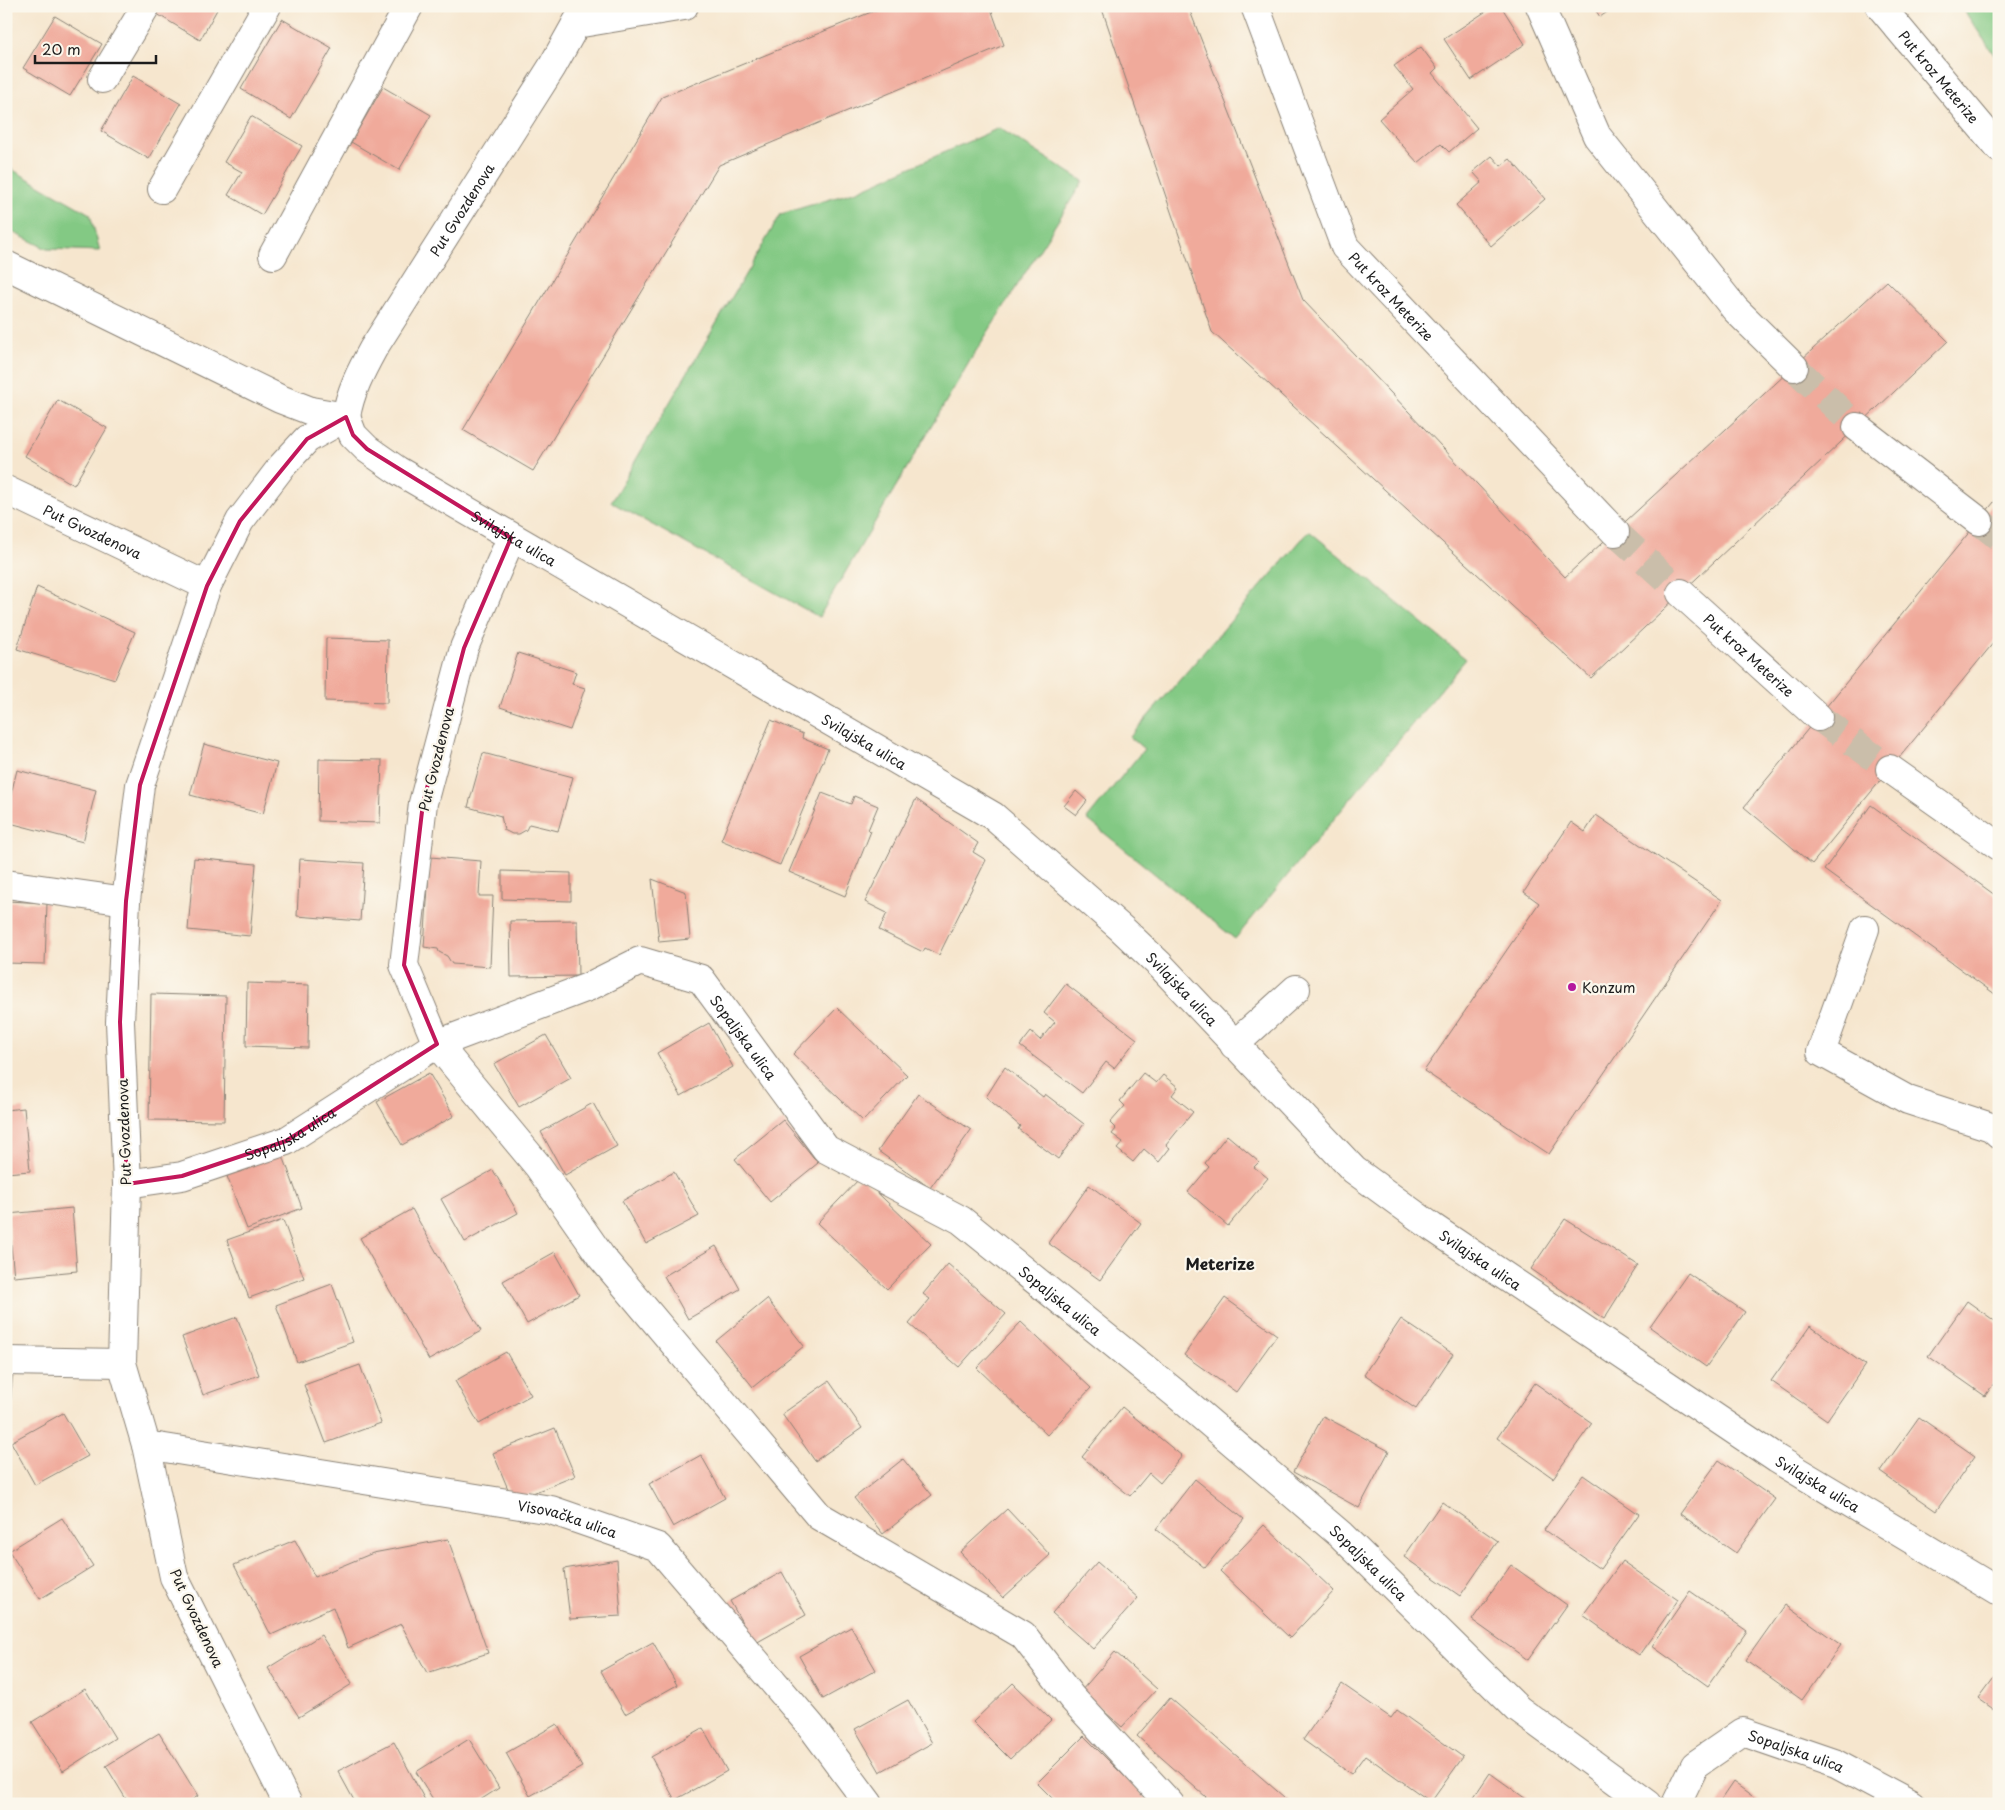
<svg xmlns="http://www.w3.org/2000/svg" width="2005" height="1810" font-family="'Playpen Sans',sans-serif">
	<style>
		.green { fill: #83c984; stroke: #507250 }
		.building { fill: #f0aa9b }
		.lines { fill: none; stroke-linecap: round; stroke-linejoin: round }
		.minor-tunnel { stroke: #cabeaa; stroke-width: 28; stroke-dasharray: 28 14; stroke-linecap: butt }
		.minor-casing { stroke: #898175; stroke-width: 30 }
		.minor { stroke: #fff; stroke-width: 28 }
		.marked { fill: none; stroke: #c2185b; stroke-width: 4; stroke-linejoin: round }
		.poi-dot { fill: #b5179e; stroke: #fbf7ec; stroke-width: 2 }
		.labels { text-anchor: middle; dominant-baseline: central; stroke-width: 4.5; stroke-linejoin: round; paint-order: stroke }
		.street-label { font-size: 14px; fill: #1c1c1c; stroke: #fbf7ec }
		.poi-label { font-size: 14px; fill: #1c1c1c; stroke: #fbf7ec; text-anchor: start }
		.quarter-label { font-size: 16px; font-weight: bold; fill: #1c1c1c; stroke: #fbf7ec }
	</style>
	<rect width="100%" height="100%" fill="#fbf7ec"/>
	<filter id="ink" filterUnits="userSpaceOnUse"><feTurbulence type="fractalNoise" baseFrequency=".02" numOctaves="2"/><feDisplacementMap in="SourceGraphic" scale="10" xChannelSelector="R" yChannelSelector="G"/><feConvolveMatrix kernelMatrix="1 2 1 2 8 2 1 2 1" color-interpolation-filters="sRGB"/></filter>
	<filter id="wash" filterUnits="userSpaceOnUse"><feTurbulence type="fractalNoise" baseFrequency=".0096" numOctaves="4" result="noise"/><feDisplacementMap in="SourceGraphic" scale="20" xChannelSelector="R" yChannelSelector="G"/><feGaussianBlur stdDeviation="1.12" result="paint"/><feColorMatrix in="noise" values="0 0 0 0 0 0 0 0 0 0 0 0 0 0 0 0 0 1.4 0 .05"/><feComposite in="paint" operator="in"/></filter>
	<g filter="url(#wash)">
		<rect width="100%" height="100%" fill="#f6e6ce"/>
		<!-- green -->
		<g class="green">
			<path d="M1961,6H1999V62Z"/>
			<path d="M999,128L1083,181L971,359L819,617L611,502L781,214L857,191Z"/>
			<path d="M6,166L90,214L100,251L47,249L6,229Z"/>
			<path d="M1309,531L1466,659L1235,939L1087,819L1144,749L1130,737Z"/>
		</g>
		<g id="blocks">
			<!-- building -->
			<g class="building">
				<path d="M154,6H219L200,40L152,11Z"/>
				<path d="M886,6H990L1004,45L719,165L533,471L463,430L662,97Z"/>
				<path d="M1101,6H1188L1303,300L1565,577L1887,281L1948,341L1591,678L1212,332Z"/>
				<path d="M1494,6H1501L1525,44L1471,80L1444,39Z"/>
				<path d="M1593,6H1616L1600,17Z"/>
				<path d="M55,16L102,44L70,96L23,68Z"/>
				<path d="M282,19L332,48L291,119L241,89Z"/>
				<path d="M1421,47L1437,68L1432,73L1477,128L1449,152L1441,144L1418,163L1379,119L1413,89L1394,66Z"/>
				<path d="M133,76L181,104L149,159L101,131Z"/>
				<path d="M383,87L431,115L399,170L351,142Z"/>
				<path d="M251,116L302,146L262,215L228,195L242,172L224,162Z"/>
				<path d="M1492,156L1501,166L1510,159L1545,199L1491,246L1456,205L1482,182L1473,172Z"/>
				<path d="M58,400L107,428L74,485L25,456Z"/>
				<path d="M1999,496V636L1812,864L1744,807Z"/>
				<path d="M37,587L135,632L115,679L17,649Z"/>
				<path d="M326,638L388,640L387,703L325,701Z"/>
				<path d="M518,653L576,672L572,684L585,688L570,730L500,707Z"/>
				<path d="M771,720L803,734L802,738L828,749L780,865L721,840Z"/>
				<path d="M204,744L277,763L263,814L190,795Z"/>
				<path d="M483,753L573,777L558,831L529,824L526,830L519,834H512L504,830L501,816L468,807Z"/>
				<path d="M319,759L382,760L380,823L318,821Z"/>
				<path d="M17,770L96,790L83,842L6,822V814Z"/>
				<path d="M1076,791L1087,801L1076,815L1064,806Z"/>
				<path d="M822,793L851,804L854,796L878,806L868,830L871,831L845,896L789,872Z"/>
				<path d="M916,799L978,843L973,852L986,860L939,955L925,948L923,952L879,930L887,913L865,902Z"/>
				<path d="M1871,805L1999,898V997L1824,870Z"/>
				<path d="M1596,815L1722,900L1549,1154L1424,1071L1539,903L1524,892L1571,822L1585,832Z"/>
				<path d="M430,857L481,861L479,896H493L490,967L452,964L447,956L439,952L438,949L424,947Z"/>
				<path d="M194,858L256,864L250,936L188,930Z"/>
				<path d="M300,859L364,863L360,921L297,916Z"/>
				<path d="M502,871L571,873V901L502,899Z"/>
				<path d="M652,879L686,892L690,939L659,942Z"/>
				<path d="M6,901L47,903L45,964L6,963Z"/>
				<path d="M577,920L578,976L511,977L510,921Z"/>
				<path d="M247,983L309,985L308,1048L246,1046Z"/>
				<path d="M1066,984L1137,1039L1114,1068L1106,1062L1082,1093L1020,1046L1031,1032L1040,1040L1055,1022L1044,1013Z"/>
				<path d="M151,994L226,996L224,1121L149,1120Z"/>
				<path d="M837,1008L907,1075L863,1121L793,1054Z"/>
				<path d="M709,1023L733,1067L681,1096L657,1053Z"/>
				<path d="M546,1035L571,1078L519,1107L494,1064Z"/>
				<path d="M1005,1067L1043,1097L1045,1094L1084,1124L1058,1159L1018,1129L1020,1126L986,1097Z"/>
				<path d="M429,1073L454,1116L402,1145L377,1102Z"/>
				<path d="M1143,1073L1156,1083L1163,1075L1178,1087L1172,1095L1193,1112L1166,1145L1170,1148L1159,1162L1144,1149L1133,1162L1117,1149L1123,1142L1112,1134L1116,1129L1110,1123L1125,1106L1120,1101Z"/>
				<path d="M918,1094L971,1130L930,1188L878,1151Z"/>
				<path d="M593,1103L617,1146L565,1175L541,1132Z"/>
				<path d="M24,1108L30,1171L6,1173V1110Z"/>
				<path d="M783,1120L818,1163L770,1202L735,1159Z"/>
				<path d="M1227,1135L1259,1162L1254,1167L1268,1178L1228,1226L1188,1192L1209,1167L1205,1163Z"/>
				<path d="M281,1150L302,1208L247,1229L225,1171Z"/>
				<path d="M493,1170L518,1213L465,1242L441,1199Z"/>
				<path d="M674,1172L699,1216L646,1244L622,1201Z"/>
				<path d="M861,1177L931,1244L887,1289L817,1223Z"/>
				<path d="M1089,1185L1141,1223L1100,1280L1048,1243Z"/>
				<path d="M72,1208L77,1271L14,1277L8,1214Z"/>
				<path d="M412,1209L481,1331L429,1360L360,1238Z"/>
				<path d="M1565,1219L1638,1265L1604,1319L1531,1269Z"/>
				<path d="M283,1220L304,1278L249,1298L227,1240Z"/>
				<path d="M716,1246L740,1289L688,1319L664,1276Z"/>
				<path d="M555,1252L579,1295L527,1324L503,1281Z"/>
				<path d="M948,1264L1006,1314L959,1367L909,1324L930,1299L923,1294Z"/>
				<path d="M1688,1273L1745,1312L1706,1367L1650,1327Z"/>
				<path d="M332,1284L353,1342L297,1362L276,1305Z"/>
				<path d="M1225,1298L1277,1335L1236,1392L1184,1355Z"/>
				<path d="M767,1299L804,1346L753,1387L716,1341Z"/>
				<path d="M1967,1301L1999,1324V1376L1985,1396L1928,1356Z"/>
				<path d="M237,1317L259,1375L203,1395L182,1337Z"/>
				<path d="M1401,1319L1453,1354L1416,1409L1364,1374Z"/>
				<path d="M1021,1322L1091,1388L1047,1435L977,1368Z"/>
				<path d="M1810,1326L1865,1365L1827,1420L1771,1381Z"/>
				<path d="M506,1352L531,1395L479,1424L455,1381Z"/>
				<path d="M360,1365L381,1423L326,1443L304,1385Z"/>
				<path d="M6,1371H13L8,1431H6Z"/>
				<path d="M829,1381L862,1428L815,1461L782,1414Z"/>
				<path d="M1535,1383L1592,1423L1553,1478L1497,1438Z"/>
				<path d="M1122,1407L1182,1456L1160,1483L1149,1473L1130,1496L1082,1457Z"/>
				<path d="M63,1413L88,1456L35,1485L11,1442Z"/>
				<path d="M1323,1416L1389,1451L1359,1508L1293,1472Z"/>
				<path d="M1919,1417L1975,1456L1936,1511L1880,1472Z"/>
				<path d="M555,1428L575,1476L513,1501L493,1453Z"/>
				<path d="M701,1455L725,1498L673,1527L649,1484Z"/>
				<path d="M903,1459L932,1495L883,1534L854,1498Z"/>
				<path d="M1719,1460L1775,1499L1736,1553L1680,1514Z"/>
				<path d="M1583,1475L1639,1514L1600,1569L1544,1530Z"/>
				<path d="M1195,1479L1244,1519L1205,1568L1156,1529Z"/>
				<path d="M1442,1502L1498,1541L1460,1596L1404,1557Z"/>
				<path d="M1007,1509L1050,1555L1003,1598L960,1552Z"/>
				<path d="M62,1518L93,1566L40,1599L9,1551Z"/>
				<path d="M1264,1525L1334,1591L1290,1638L1220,1571Z"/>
				<path d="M448,1539L488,1653L427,1673L401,1624L348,1648L333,1607L271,1635L234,1565L295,1540L315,1577L373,1553Z"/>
				<path d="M617,1560L621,1616L570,1619L564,1569Z"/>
				<path d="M1622,1561L1678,1600L1639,1655L1583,1615Z"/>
				<path d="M1097,1562L1138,1598L1093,1649L1052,1613Z"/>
				<path d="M1511,1565L1567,1605L1528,1660L1472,1620Z"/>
				<path d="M782,1572L806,1615L754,1644L730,1601Z"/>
				<path d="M1690,1591L1747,1631L1708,1686L1652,1646Z"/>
				<path d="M1785,1605L1841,1645L1802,1700L1746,1660Z"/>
				<path d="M851,1627L876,1670L823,1699L799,1656Z"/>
				<path d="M321,1635L352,1684L299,1717L268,1668Z"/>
				<path d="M653,1642L677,1685L625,1714L601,1671Z"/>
				<path d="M1115,1652L1157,1689L1122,1727L1081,1691Z"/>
				<path d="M1999,1671V1712L1979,1698Z"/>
				<path d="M1013,1683L1051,1720L1010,1759L973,1722Z"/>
				<path d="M1342,1684L1391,1718L1397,1710L1463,1757L1431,1802L1365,1755L1351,1774L1303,1740Z"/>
				<path d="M85,1689L115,1738L63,1771L32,1722Z"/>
				<path d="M1170,1698L1215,1737L1292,1804H1214L1137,1736Z"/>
				<path d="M908,1700L932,1743L880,1772L855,1729Z"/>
				<path d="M557,1724L582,1767L530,1796L506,1753Z"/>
				<path d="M703,1728L727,1771L675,1800L651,1757Z"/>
				<path d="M159,1733L198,1796L186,1804H129L106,1766Z"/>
				<path d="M1084,1736L1148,1800L1144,1804H1058L1037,1783Z"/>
				<path d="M469,1739L499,1788L474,1804H436L416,1772Z"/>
				<path d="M394,1742L427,1804H356L338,1771Z"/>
				<path d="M1490,1773L1533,1804H1469Z"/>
				<path d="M1733,1782L1763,1804H1718Z"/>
			</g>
		</g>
	</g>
	<g filter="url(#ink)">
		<use href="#blocks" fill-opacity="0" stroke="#898175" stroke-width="1"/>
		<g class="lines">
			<!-- minor-tunnel -->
			<g class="minor-tunnel">
				<path d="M1794,367L1857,427"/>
				<path d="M1979,521L1999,537"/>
				<path d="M1615,532L1681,593"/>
				<path d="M1818,717L1890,769"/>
			</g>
			<defs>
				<g id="minor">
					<path id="s1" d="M1255,6L1345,247L1615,532"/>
					<path d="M1540,6L1597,136L1735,309L1794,367"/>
					<path id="s2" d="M1880,6L1999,148"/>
					<path d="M576,24L684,6"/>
					<path d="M102,79L146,6"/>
					<path d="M162,189L267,6"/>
					<path d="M273,255L409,6"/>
					<path d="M6,265L280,399L311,411L346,417"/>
					<path id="s3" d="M346,417L353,435L367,449L397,470L993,816L1122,929L1160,965L1354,1170L1432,1227L1777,1459L1999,1592"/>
					<path d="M1857,427L1979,521"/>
					<path id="s4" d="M6,490L207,586"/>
					<path d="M511,538L464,648L423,803L404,965L437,1044L538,1166L602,1258L819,1516L1023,1635L1072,1698L1170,1804"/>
					<path id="s5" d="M1681,593L1818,717"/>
					<path d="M1890,769L1999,846"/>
					<path d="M6,884L126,901"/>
					<path d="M1865,929L1821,1052L1908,1100L1991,1127L1999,1134"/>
					<path d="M1234,1045L1296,989"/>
					<path id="s6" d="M127,1184L182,1176L286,1141L437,1044L588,987L640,961L701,979L826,1149L961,1220L1175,1393L1341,1535L1518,1709L1648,1804"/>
					<path d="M6,1361L122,1363"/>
					<path id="s7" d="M146,1445L551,1510L658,1547L811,1726L869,1804"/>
					<path id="s8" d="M288,1804L174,1577L146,1445L122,1363L127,1184L120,1022L126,901L140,785L207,586L240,521L282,466L307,439L346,417C350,392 361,371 373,349L552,67L586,6"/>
					<path id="s9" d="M1676,1804L1695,1765L1743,1732L1836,1764L1911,1804"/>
				</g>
			</defs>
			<!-- minor casing -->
			<use href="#minor" class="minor-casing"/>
			<!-- minor -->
			<use href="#minor" class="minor"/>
		</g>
	</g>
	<!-- marked area -->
	<path class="marked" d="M346,417L353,435L367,449L511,538L464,648L423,803L404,965L437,1044L286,1141L182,1176L127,1184L120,1022L126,901L140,785L207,586L240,521L307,439Z"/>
	<!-- markers -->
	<circle class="poi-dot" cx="1572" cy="987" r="5"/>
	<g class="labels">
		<!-- street labels -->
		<g class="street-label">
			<text stroke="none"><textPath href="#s2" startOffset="92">Put kroz Meterize</textPath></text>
			<text stroke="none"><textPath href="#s8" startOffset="1726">Put Gvozdenova</textPath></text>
			<text stroke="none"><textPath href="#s1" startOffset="325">Put kroz Meterize</textPath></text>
			<text stroke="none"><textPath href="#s4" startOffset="96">Put Gvozdenova</textPath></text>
			<text stroke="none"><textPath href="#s3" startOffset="211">Svilajska ulica</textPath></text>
			<text stroke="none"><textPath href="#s5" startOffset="92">Put kroz Meterize</textPath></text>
			<text stroke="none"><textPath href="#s3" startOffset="616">Svilajska ulica</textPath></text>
			<text transform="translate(436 759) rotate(-76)">Put Gvozdenova</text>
			<text stroke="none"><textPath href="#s3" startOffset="1021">Svilajska ulica</textPath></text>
			<text stroke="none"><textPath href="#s6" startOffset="700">Sopaljska ulica</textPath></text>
			<text transform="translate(124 1132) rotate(-92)">Put Gvozdenova</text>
			<text stroke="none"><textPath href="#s6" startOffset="172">Sopaljska ulica</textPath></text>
			<text stroke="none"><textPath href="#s3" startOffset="1426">Svilajska ulica</textPath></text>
			<text stroke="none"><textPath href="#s6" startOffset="1119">Sopaljska ulica</textPath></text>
			<text stroke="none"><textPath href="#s3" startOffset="1831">Svilajska ulica</textPath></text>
			<text stroke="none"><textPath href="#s7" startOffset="428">Visovačka ulica</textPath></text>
			<text stroke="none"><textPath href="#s6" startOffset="1524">Sopaljska ulica</textPath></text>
			<text transform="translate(197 1618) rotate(65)">Put Gvozdenova</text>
			<text stroke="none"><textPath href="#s9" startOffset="158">Sopaljska ulica</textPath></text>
		</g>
		<!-- poi labels -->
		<g class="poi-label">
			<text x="1582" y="987">Konzum</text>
		</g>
		<!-- quarter labels -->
		<g class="quarter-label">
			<text x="1220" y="1263">Meterize</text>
		</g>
	</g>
	<!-- margin -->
	<rect width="2005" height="1810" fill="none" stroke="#fbf7ec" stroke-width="25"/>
	<!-- scale -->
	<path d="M35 55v8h121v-8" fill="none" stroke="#1c1c1c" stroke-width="2.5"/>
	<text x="42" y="55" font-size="15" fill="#1c1c1c" stroke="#fbf7ec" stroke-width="4" paint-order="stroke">20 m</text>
</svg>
